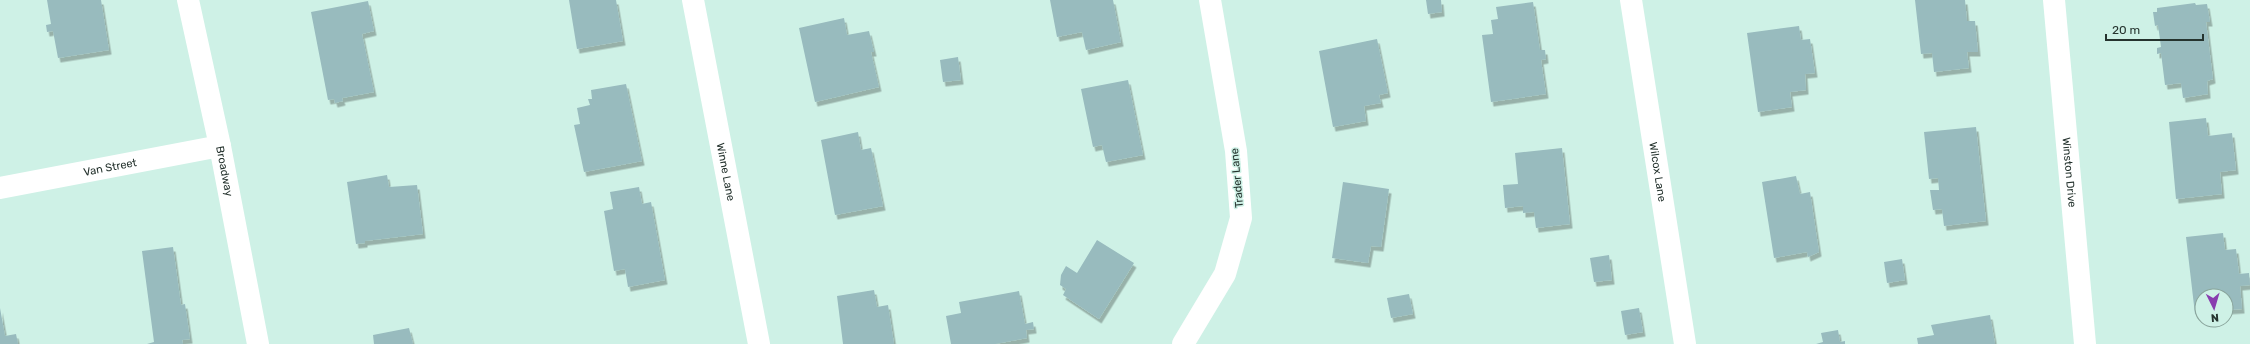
<svg xmlns="http://www.w3.org/2000/svg" width="2250" height="344" font-family="Rubik,sans-serif">
	<style>
		.building { fill: #98bbbe; filter: url(#shadow) }
		.lines { fill: none; stroke-linecap: round; stroke-linejoin: round }
		.minor { stroke: #fff; stroke-width: 22 }
		.tertiary { stroke: #fff; stroke-width: 22 }
		.labels { text-anchor: middle; dominant-baseline: central; stroke-width: 3; stroke-linejoin: round; paint-order: stroke }
		.street-label { font-size: 11px; fill: #25332e; stroke: #cef1e6 }
	</style>
	<defs>
		<filter id="shadow"><feDropShadow dx="2.5" dy="4.5" stdDeviation="0" flood-color="#0004"/></filter>
	</defs>
	<rect width="100%" height="100%" fill="#cef1e6"/>
	<!-- building -->
	<g class="building">
		<path d="M47,0H101L109,50L58,58L53,31L47,32L46,25L51,24Z"/>
		<path d="M569,0H616L623,41L577,49Z"/>
		<path d="M1050,0H1113L1121,42L1086,50L1082,32L1057,37Z"/>
		<path d="M1426,0H1441L1442,12L1428,14Z"/>
		<path d="M1915,0H1965L1967,21H1975L1978,52H1967L1969,68L1934,72L1932,53L1921,54Z"/>
		<path d="M368,1L374,31L362,34L374,92L342,98L343,101L335,103L334,99L328,100L311,12Z"/>
		<path d="M1533,2L1540,50H1545L1546,59L1541,60L1546,94L1491,102L1482,35L1493,34L1491,20L1498,19L1496,7Z"/>
		<path d="M2195,3L2196,5L2207,4L2210,22H2206L2213,79L2207,81L2208,94L2183,98L2181,83L2165,85L2161,53L2157,54V48L2161,47L2158,25L2155,26L2153,12H2157V8Z"/>
		<path d="M844,18L847,35L869,31L874,52H871L879,87L815,102L799,28Z"/>
		<path d="M1799,26L1801,40L1810,39L1815,73L1805,74L1806,90L1790,92L1792,107L1758,112L1747,33Z"/>
		<path d="M1377,39L1388,93L1379,95L1381,103L1364,106L1366,121L1333,127L1319,51Z"/>
		<path d="M958,57L961,80L943,82L940,60Z"/>
		<path d="M1128,80L1143,155L1106,162L1102,145L1093,147L1081,89Z"/>
		<path d="M626,84L642,161L584,172L574,125L580,124L577,108L590,105L588,99H592L591,90Z"/>
		<path d="M2206,118L2208,136L2232,133L2236,170L2220,172L2222,194L2176,199L2169,122Z"/>
		<path d="M1976,127L1986,221L1944,226L1942,209L1933,210L1930,190H1939L1938,178L1929,179L1924,132Z"/>
		<path d="M858,132L861,150L871,148L883,206L835,215L821,140Z"/>
		<path d="M1562,148L1570,224L1536,228L1534,212L1523,213V206L1505,208L1503,185L1518,184L1515,153Z"/>
		<path d="M387,175L389,187L417,185L423,234L365,241V243L356,244L347,182Z"/>
		<path d="M1796,176L1800,194L1810,192L1819,252L1808,257L1807,252L1774,258L1762,182Z"/>
		<path d="M1343,182L1389,189L1381,247L1371,246L1368,263L1332,258Z"/>
		<path d="M639,187L642,204L651,202L665,280L628,287L625,269L614,271L604,211L613,209L610,192Z"/>
		<path d="M2223,233L2225,250L2236,249L2239,274L2249,273L2250,285L2240,286L2242,309L2226,310V296H2202V313L2195,314L2186,237Z"/>
		<path d="M1097,240L1134,263L1099,319L1063,295L1066,289L1060,285L1061,275L1066,266L1077,273Z"/>
		<path d="M173,247L181,305L185,304L190,339L182,340L183,344H147L154,342L142,251Z"/>
		<path d="M1609,255L1612,280L1594,282L1590,258Z"/>
		<path d="M1902,259L1905,280L1887,283L1884,262Z"/>
		<path d="M874,290L877,307L888,305L894,344H843L837,296Z"/>
		<path d="M1019,291L1025,324L1033,322L1034,329L1026,330L1027,338L995,344H951L946,316L961,313L959,302Z"/>
		<path d="M1409,294L1413,314L1391,318L1387,298Z"/>
		<path d="M0,308L5,336L16,334L18,344H0Z"/>
		<path d="M1639,308L1643,332L1625,335L1621,311Z"/>
		<path d="M1990,315L1995,344H1918L1917,338L1934,335L1931,325Z"/>
		<path d="M409,328L413,344H374L373,335Z"/>
		<path d="M1838,330L1840,342L1845,341V344H1816L1823,342L1821,333Z"/>
	</g>
	<g class="lines">
		<!-- minor -->
		<g class="minor">
			<path id="s1" d="M693,0L759,344"/>
			<path id="s2" d="M1631,0L1685,344"/>
			<path id="s3" d="M2054,0L2085,344"/>
			<path id="s4" d="M0,188L220,146"/>
			<path d="M1183,344L1225,274L1241,218L1236,151L1210,0"/>
		</g>
		<!-- tertiary -->
		<path class="tertiary" id="s5" d="M188,0L220,146L258,344"/>
	</g>
	<g class="labels">
		<!-- street labels -->
		<g class="street-label">
			<text stroke="none"><textPath href="#s4" startOffset="112">Van Street</textPath></text>
			<text stroke="none"><textPath href="#s5" startOffset="175">Broadway</textPath></text>
			<text stroke="none"><textPath href="#s1" startOffset="175">Winne Lane</textPath></text>
			<text stroke="none"><textPath href="#s2" startOffset="174">Wilcox Lane</textPath></text>
			<text stroke="none"><textPath href="#s3" startOffset="173">Winston Drive</textPath></text>
			<text transform="translate(1237 178) rotate(-95)">Trader Lane</text>
		</g>
	</g>
	<!-- north arrow -->
	<g transform="translate(2214 308) rotate(175)"><circle r="19" fill="#cef1e6" stroke="#8aa59c"/>
	<path d="M0-3L7 15L0 10L-7 15Z" fill="#883daf"/>
	<text y="-6" font-size="11" font-weight="bold" text-anchor="middle" fill="#25332e">N</text>
	</g>
	<!-- scale -->
	<path d="M2106 34v6h97v-6" fill="none" stroke="#25332e" stroke-width="2"/>
	<text x="2112" y="34" font-size="12" fill="#25332e" stroke="#cef1e6" stroke-width="3" paint-order="stroke">20 m</text>
</svg>
